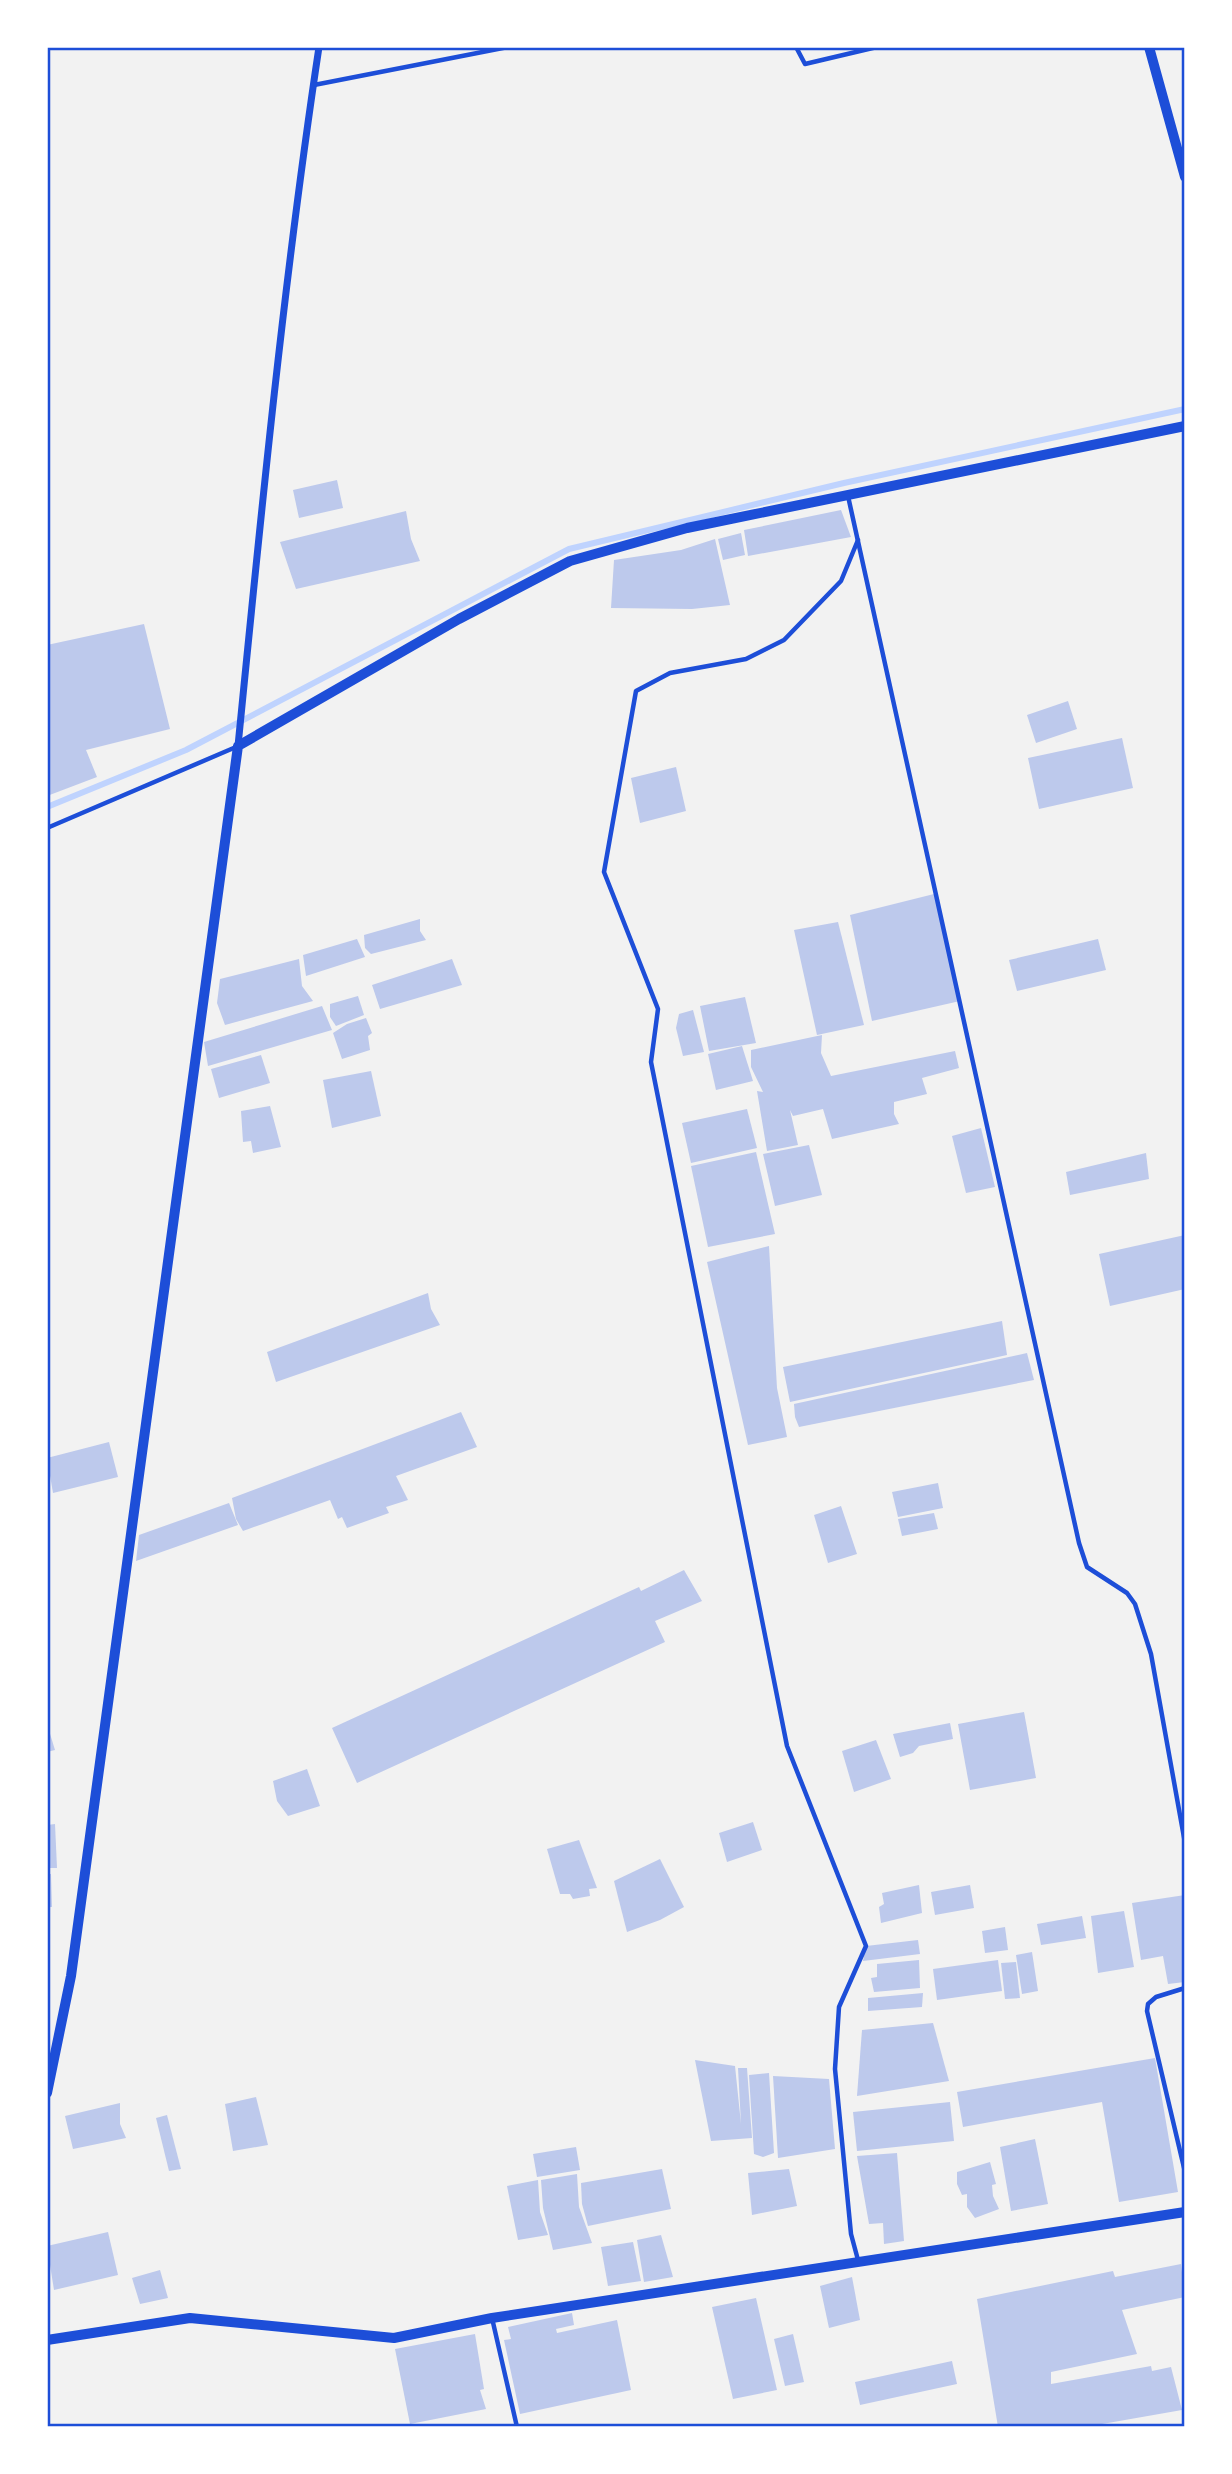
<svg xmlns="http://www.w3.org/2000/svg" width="1232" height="2474" font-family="Mulish,sans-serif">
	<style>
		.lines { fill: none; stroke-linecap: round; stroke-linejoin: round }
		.stream { stroke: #bfd3fe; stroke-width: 6 }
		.building { fill: #bdc9ec }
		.service { stroke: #1d4ed8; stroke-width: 4.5 }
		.minor { stroke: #1d4ed8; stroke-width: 7 }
		.tertiary { stroke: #1d4ed8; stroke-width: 10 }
		.neatline { fill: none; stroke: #1d4ed8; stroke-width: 2.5 }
	</style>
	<rect width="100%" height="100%" fill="#f2f2f2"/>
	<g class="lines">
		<!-- stream -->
		<path class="stream" d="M47,807L186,750L569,549L844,483L1185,409"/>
	</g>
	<!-- building -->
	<g class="building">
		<path d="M337,480L343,508L299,518L293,490Z"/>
		<path d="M841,510L851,537L748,556L744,530Z"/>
		<path d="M406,511L411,539L420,561L296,589L280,542Z"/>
		<path d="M741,533L745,555L723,560L718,539Z"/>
		<path d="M715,539L730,605L692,609L611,608L614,560L681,550Z"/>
		<path d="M144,624L170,729L86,750L97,777L47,796V645Z"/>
		<path d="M1068,701L1077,729L1036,743L1027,715Z"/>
		<path d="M1122,738L1133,788L1039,809L1028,758Z"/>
		<path d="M676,767L686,811L640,823L631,778Z"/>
		<path d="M934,894L960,1001L872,1021L850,915Z"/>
		<path d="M420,919V931L426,940L371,954L365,948L364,935Z"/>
		<path d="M838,922L864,1025L817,1035L794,930Z"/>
		<path d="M357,939L365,957L306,976L303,955Z"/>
		<path d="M1098,939L1106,970L1017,991L1009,960Z"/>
		<path d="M299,959L302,986L313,1001L225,1025L217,1003L220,979Z"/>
		<path d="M452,959L462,985L380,1009L372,985Z"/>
		<path d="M358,996L364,1015L336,1026L330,1017V1004Z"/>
		<path d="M745,997L756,1043L709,1051L700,1006Z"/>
		<path d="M322,1006L332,1030L208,1066L204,1042Z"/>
		<path d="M693,1010L704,1052L683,1056L676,1028L679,1014Z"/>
		<path d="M366,1018L372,1033L368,1036L370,1050L342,1059L333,1033L347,1024Z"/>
		<path d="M822,1035L821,1053L831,1076L955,1051L959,1068L922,1078L927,1094L894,1102V1114L899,1124L832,1139L823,1109L793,1116L790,1110L798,1145L767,1151L757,1091L763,1092L751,1067V1050Z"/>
		<path d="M742,1046L753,1081L716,1090L708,1054Z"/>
		<path d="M261,1055L270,1083L219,1098L211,1069Z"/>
		<path d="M371,1071L381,1116L332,1128L323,1080Z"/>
		<path d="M270,1106L281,1147L253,1153L251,1141L243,1142L241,1111Z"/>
		<path d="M747,1109L757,1148L691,1163L682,1123Z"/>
		<path d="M981,1128L995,1187L966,1193L952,1136Z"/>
		<path d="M809,1145L822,1195L775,1206L763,1154Z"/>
		<path d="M756,1152L775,1234L708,1247L691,1166Z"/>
		<path d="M1146,1153L1149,1179L1070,1195L1066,1172Z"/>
		<path d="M1185,1235V1289L1110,1306L1099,1254Z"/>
		<path d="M769,1246L777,1388L787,1437L748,1445L707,1262Z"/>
		<path d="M428,1293L431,1309L440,1325L276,1382L267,1352Z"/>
		<path d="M1002,1321L1007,1355L790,1402L783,1367Z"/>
		<path d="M1027,1353L1034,1380L799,1427L795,1417L794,1404Z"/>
		<path d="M461,1412L477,1447L396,1476L408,1500L386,1507L389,1513L347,1528L342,1517L338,1519L330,1500L243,1531L236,1519L232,1498Z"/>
		<path d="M109,1442L118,1477L53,1493L47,1458Z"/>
		<path d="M938,1483L943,1508L898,1517L892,1492Z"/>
		<path d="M229,1503L238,1525L136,1561L139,1535Z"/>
		<path d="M841,1506L857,1554L828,1563L814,1515Z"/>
		<path d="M934,1513L938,1529L902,1536L898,1519Z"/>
		<path d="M684,1570L702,1601L655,1621L665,1642L357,1783L332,1728L639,1587L641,1591Z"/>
		<path d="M1024,1712L1036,1778L970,1790L958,1724Z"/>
		<path d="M950,1723L953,1739L919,1746L913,1753L900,1757L893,1734Z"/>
		<path d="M47,1724L55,1750L47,1752Z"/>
		<path d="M876,1740L891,1779L854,1792L842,1751Z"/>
		<path d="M307,1769L320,1806L288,1816L277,1801L273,1781Z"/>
		<path d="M753,1822L762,1850L727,1862L719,1833Z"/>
		<path d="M55,1824L57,1868H47V1825Z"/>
		<path d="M579,1840L597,1888L589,1889L590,1896L573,1899L570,1894H560L547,1849Z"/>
		<path d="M660,1859L684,1907L660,1920L627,1932L614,1881Z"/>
		<path d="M47,1874H51L52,1907H47Z"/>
		<path d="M919,1885L922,1913L881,1923L879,1907L884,1904L882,1893Z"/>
		<path d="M970,1885L974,1908L935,1915L931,1892Z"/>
		<path d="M1185,1895V1982L1168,1984L1163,1956L1141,1960L1132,1903Z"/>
		<path d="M1124,1911L1134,1967L1098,1973L1091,1916Z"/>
		<path d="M1082,1916L1086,1938L1041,1945L1037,1924Z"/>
		<path d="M1005,1927L1008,1950L985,1953L982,1931Z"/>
		<path d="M918,1940L920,1954L863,1961L866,1946Z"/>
		<path d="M1032,1952L1038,1991L1022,1994L1016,1955Z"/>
		<path d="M919,1960L920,1988L874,1992L871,1978L877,1977V1964Z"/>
		<path d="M998,1960L1002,1991L937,2000L933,1969Z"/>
		<path d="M1016,1962L1020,1998L1005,1999L1001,1963Z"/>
		<path d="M923,1993L922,2007L868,2011V1998Z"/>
		<path d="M933,2023L949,2081L857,2096L862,2030Z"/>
		<path d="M1155,2058L1178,2192L1119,2202L1102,2102L963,2127L957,2092Z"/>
		<path d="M695,2060L735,2066L741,2124L738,2068H747L752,2138L711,2141Z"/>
		<path d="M769,2073L774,2153L763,2157L754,2154L749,2075Z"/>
		<path d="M773,2076L829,2079L835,2149L778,2158Z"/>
		<path d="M256,2097L268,2145L233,2151L225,2104Z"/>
		<path d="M950,2102L954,2141L857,2151L853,2112Z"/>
		<path d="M120,2103V2124L126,2138L73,2149L65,2116Z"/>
		<path d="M167,2115L181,2169L169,2171L156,2118Z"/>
		<path d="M1035,2139L1048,2204L1011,2211L1000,2147Z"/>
		<path d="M576,2147L580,2170L537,2177L533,2154Z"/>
		<path d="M897,2153L904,2241L884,2244L883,2223L869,2224L857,2156Z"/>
		<path d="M990,2162L996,2184L992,2185L993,2196L999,2209L975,2218L967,2207V2194L962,2195L957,2184V2172Z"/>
		<path d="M662,2169L671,2209L588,2226L582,2204L581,2183Z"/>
		<path d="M789,2169L797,2206L752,2215L748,2173Z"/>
		<path d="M577,2174L579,2207L592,2243L553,2250L543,2208L541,2180Z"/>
		<path d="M538,2180L540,2212L548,2235L518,2240L507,2186Z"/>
		<path d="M108,2232L118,2275L54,2290L47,2246Z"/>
		<path d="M661,2235L673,2277L644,2282L637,2240Z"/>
		<path d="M633,2242L641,2281L608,2286L601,2247Z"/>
		<path d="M1181,2264L1185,2297L1122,2310L1137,2354L1051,2372V2384L1151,2366L1152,2371L1171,2367L1182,2410L1085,2427H998L977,2299L1113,2271L1115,2277Z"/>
		<path d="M160,2270L168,2298L140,2304L132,2278Z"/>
		<path d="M852,2277L860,2320L829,2328L820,2286Z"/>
		<path d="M756,2298L777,2390L733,2399L712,2307Z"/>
		<path d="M572,2313L574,2325L556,2329L557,2333L617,2320L631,2390L520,2414L504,2340L511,2339L508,2327Z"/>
		<path d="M475,2334L484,2389L480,2390L486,2409L410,2424L395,2349Z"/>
		<path d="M793,2334L804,2382L785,2386L774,2339Z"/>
		<path d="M952,2361L957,2384L860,2405L855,2382Z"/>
	</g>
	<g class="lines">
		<!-- service -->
		<g class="service">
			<path d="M796,47L805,64L877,47"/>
			<path d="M314,85L508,47"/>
			<path d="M848,496L1079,1543L1087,1567L1127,1593L1135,1604L1151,1654L1185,1843"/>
			<path d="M858,540L841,581L784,640L746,659L670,673L636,691L604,872L658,1009L651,1062L787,1746L866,1946L839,2007L835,2069L851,2234L858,2260"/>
			<path d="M47,828L236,747"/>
			<path d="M1185,1988L1156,1997L1148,2004L1147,2011L1185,2172"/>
			<path d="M492,2318L517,2427"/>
		</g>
		<!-- minor -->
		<path class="minor" d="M238,746C261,513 284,279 319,47"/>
		<!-- tertiary -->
		<g class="tertiary">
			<path d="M1149,47L1185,177"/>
			<path d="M47,2093L71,1976L238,746L459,619L570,561L687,528L1185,426"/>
			<path d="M47,2340L190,2318L394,2338L492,2318L1185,2212"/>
		</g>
	</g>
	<!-- border -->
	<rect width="1232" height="2474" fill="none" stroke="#ffffff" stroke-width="98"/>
	<rect x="49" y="49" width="1134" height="2376" class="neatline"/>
</svg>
